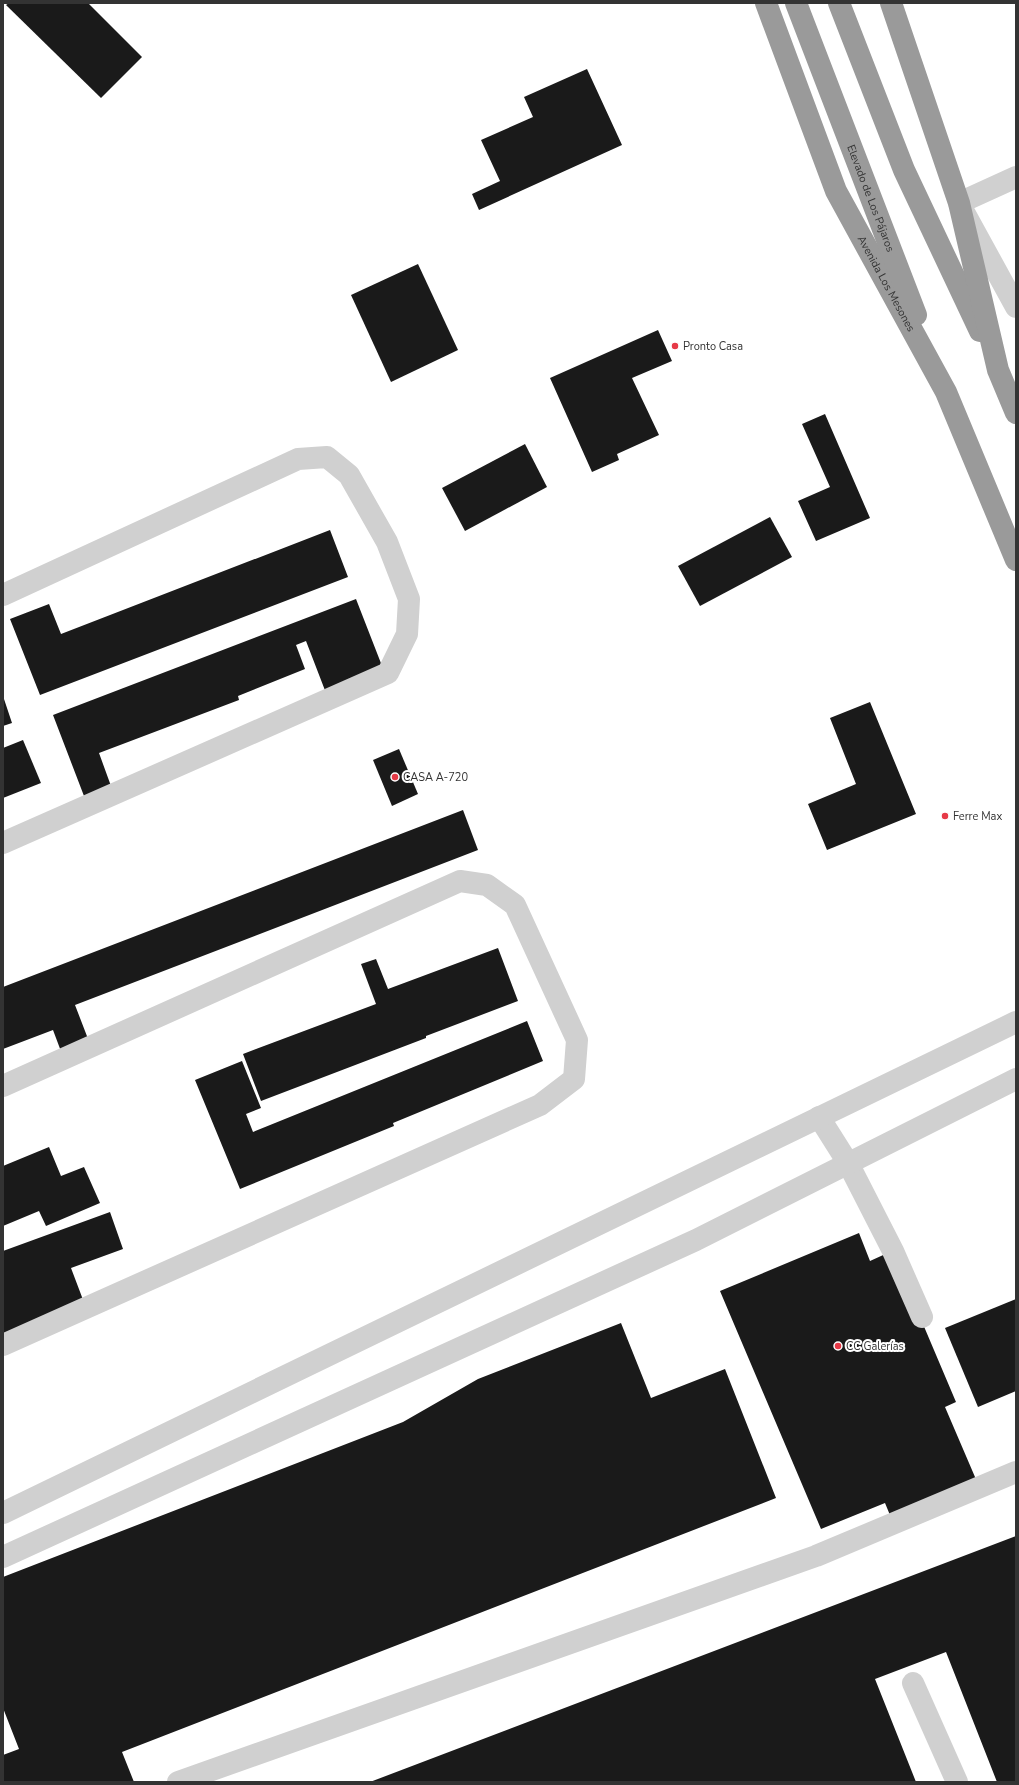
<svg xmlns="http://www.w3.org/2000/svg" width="1019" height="1785" font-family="'Nunito Sans',sans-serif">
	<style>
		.building { fill: #1a1a1a }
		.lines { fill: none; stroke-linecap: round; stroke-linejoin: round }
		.minor { stroke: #d0d0d0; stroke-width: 22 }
		.highway { stroke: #9a9a9a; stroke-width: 22 }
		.poi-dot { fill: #e63946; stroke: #fff; stroke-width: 1.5 }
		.labels { text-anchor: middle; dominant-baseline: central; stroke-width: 4; stroke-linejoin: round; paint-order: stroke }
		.street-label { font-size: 11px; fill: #333; stroke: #fff }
		.poi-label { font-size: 11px; fill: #333; stroke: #fff; text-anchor: start }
	</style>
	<rect width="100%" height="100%" fill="#fff"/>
	<!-- building -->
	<g class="building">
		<path d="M9,3H88L142,57L101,98L6,5Z"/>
		<path d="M587,69L622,145L479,210L472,194L500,181L481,140L533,117L524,97Z"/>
		<path d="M418,264L458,350L391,382L351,295Z"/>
		<path d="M658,330L672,361L632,378L659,435L617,454L619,460L592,472L550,378Z"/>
		<path d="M825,414L870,518L816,541L798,501L830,487L802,424Z"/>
		<path d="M525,444L547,487L465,531L442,488Z"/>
		<path d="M770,517L792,557L700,606L678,566Z"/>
		<path d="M330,530L348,577L40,695L10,619L49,604L61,634Z"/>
		<path d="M356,599L384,671L326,693L306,641L296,645L305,669L238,696L239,700L99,753L111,786L84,796L53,715Z"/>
		<path d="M3,696L12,723L3,726Z"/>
		<path d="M870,702L916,814L827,850L808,804L856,784L830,718Z"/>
		<path d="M23,740L41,783L3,798V748Z"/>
		<path d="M399,749L418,794L392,806L373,760Z"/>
		<path d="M463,810L478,850L75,1005L90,1044L62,1054L53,1030L3,1049V987Z"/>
		<path d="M498,948L518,1001L426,1036V1038L261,1101L243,1054L376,1004L361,964L376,959L388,989Z"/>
		<path d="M527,1021L543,1061L393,1123L394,1126L240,1189L195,1080L242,1061L261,1108L246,1114L253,1132Z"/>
		<path d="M49,1147L61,1176L84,1167L100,1203L46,1226L39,1211L3,1226V1166Z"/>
		<path d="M110,1212L123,1249L71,1268L85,1305L3,1336V1251Z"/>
		<path d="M859,1233L870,1261L892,1251L956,1402L945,1407L978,1484L892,1520L885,1503L821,1529L720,1291Z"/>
		<path d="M1016,1299V1391L978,1407L945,1328Z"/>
		<path d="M621,1323L651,1398L725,1369L776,1498L122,1752L134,1782H3V1755L19,1749L3,1708V1577L403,1422L478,1379Z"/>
		<path d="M1016,1536V1782H997L946,1652L875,1679L916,1782H370Z"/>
	</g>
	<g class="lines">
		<!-- minor -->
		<g class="minor">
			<path d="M1016,177L959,203L1016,307"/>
			<path d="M3,595L298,459L327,457L349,475L387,542L409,599L407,634L388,673L3,843"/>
			<path d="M3,1086L460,881L487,885L515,905L577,1040L574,1079L540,1105L3,1345"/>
			<path d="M819,1117L848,1163L893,1251L922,1317"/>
			<path d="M3,1513L1016,1022"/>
			<path d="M3,1557L696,1240L1016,1079"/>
			<path d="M913,1683L957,1782"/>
			<path d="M178,1782L816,1556L1016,1472"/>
		</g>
		<!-- highway -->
		<g class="highway">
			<path id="s1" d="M766,3L836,191L946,392L1016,560"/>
			<path id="s2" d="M796,3L916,315"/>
			<path d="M839,3L904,170L980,331"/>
			<path d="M891,3L959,203L998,370L1016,413"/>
		</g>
	</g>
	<!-- markers -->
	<g class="poi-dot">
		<circle cx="675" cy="346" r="4"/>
		<circle cx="395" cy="777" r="4"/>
		<circle cx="945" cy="816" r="4"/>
		<circle cx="838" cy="1346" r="4"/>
	</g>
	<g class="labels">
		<!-- street labels -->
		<g class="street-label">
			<text stroke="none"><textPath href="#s2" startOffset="209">Elevado de Los Pájaros</textPath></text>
			<text stroke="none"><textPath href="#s1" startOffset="306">Avenida Los Mesones</textPath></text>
		</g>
		<!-- poi labels -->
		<g class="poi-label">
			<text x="683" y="346">Pronto Casa</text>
			<text x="403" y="777">CASA A-720</text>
			<text x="953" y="816">Ferre Max</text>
			<text x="846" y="1346">CC Galerías</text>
		</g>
	</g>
	<!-- border -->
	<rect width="1019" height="1785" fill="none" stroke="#333333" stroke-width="8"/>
</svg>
